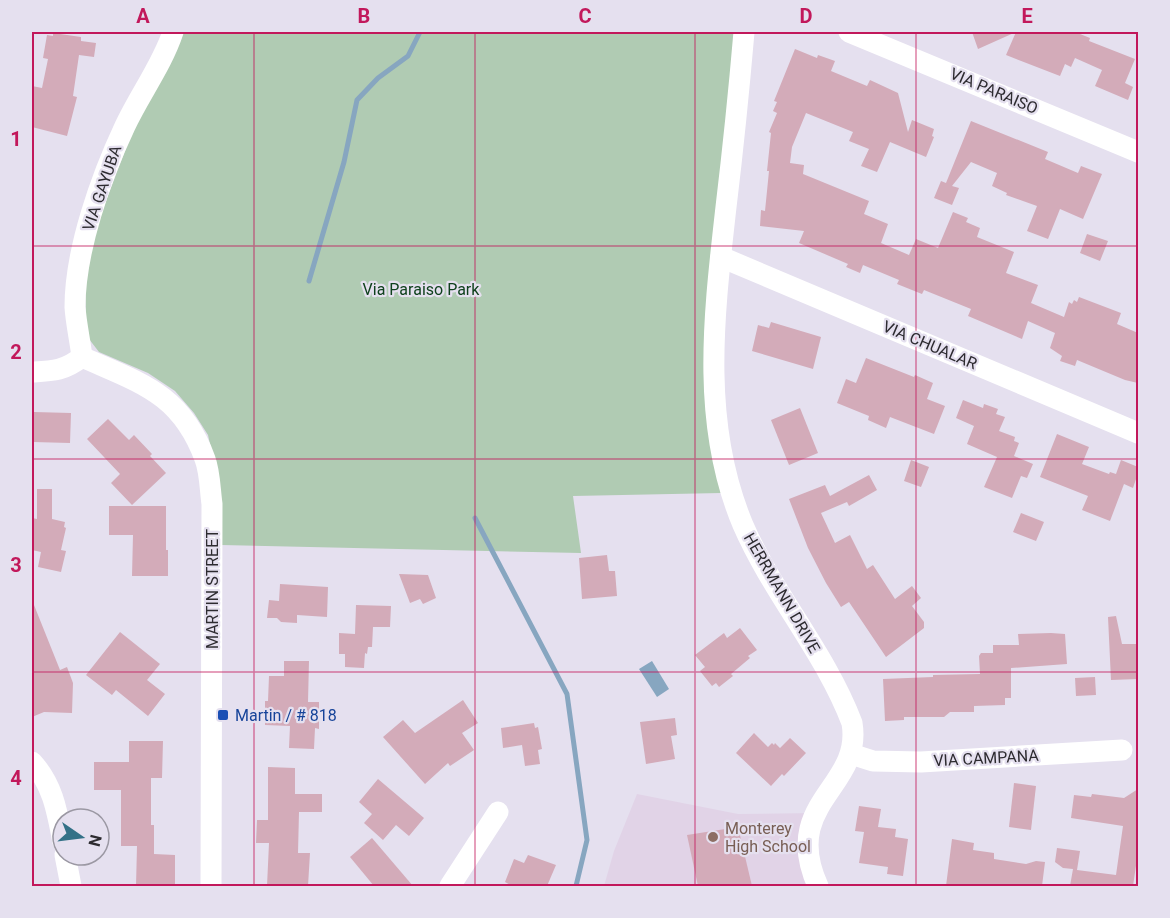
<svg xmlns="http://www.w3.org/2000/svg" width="1170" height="918" font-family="Roboto,sans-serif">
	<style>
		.education { fill: #e1d3e7 }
		.green { fill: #b0cbb3 }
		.water { fill: #87a6c0 }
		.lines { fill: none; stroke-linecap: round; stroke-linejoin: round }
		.stream { stroke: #87a6c0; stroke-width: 5 }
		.building { fill: #d3abb9 }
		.minor { stroke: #fff; stroke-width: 21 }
		.grid { fill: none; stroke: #c2185b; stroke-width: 1.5; stroke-opacity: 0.55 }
		.transit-dot { fill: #1a4fb4; stroke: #e5e0ef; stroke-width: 2 }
		.education-dot { fill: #8d6e63; stroke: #e5e0ef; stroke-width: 2 }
		.labels { text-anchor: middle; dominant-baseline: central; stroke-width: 4.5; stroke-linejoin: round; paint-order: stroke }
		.street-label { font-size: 16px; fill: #2d2b30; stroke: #e5e0ef }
		.park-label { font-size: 16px; fill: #0f411d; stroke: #e5e0ef }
		.transit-label { font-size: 16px; fill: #164399; stroke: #e5e0ef; text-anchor: start }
		.education-label { font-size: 16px; fill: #785e54; stroke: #e5e0ef; text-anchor: start }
		.neatline { fill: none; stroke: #c2185b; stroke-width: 2 }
		.grid-label { font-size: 20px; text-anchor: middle; font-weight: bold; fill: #c2185b }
	</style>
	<rect width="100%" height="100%" fill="#e5e0ef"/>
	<!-- education -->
	<path class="education" d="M637,794L738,814L815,813L818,886H604L614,851Z"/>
	<!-- green -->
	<path class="green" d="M182,32H735C728,101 722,170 715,240C707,329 696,405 721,493L573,496L581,553L221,545L216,472L208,435L194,413L175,391L148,373L99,352L89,339L86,320L85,279L91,247L103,209L137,119Z"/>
	<!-- water -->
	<path class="water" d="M652,661L669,689L657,697L639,669Z"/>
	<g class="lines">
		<!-- stream -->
		<g class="stream">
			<path d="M309,281L344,162L357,100L378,78L408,56L420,32"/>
			<path d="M475,518L567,694L587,840L576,886"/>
		</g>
	</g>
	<!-- building -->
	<g class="building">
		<path d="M972,32H1075L1090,38L1089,41L1135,59L1125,83L1133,87L1128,100L1095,86L1102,70L1075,58L1071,67L1065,64L1060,76L1006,55L1016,32L978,49Z"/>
		<path d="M53,33L81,37V41L96,43L94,57L79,55L73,96L77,97L67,136L32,127V86L42,88L48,59L43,58L47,35L53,36Z"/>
		<path d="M795,49L817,58L818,55L835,61L831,71L867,86L870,80L898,93L908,132L912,120L934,129L932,136L934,137L926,157L890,142L877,172L861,166L869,149L849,141L853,132L806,113L792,147L790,163L804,165L803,174L869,201L864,214L888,224L881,243L909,255L916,239L938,248L953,212L968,218L966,222L980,228L977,237L1014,252L1006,273L1038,285L1031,303L1064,317L1069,302L1072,304L1074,300L1077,302L1079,297L1121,313L1117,324L1138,333V383L1125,380L1077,360L1075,366L1060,361L1062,356L1050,348L1055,333L1028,321L1022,339L968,316L971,309L924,290L922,294L897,284L899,280L863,265L860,273L846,267L848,264L799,243L804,231L760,226L761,210L765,211L769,171H767L771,133L769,132L777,113L773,111L777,102L774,101Z"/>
		<path d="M971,121L1048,152L1045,159L1078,173L1081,166L1102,174L1083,219L1060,209L1048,239L1027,231L1037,206L1006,195L1007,193L992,186L997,173L971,162L952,186L959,188L952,205L934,198L941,181L946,183Z"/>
		<path d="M1087,234L1108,241L1100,261L1080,253Z"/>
		<path d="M771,322L821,337L813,369L752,351L758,325L769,328Z"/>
		<path d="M866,358L914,377L915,375L933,383L927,399L945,406L934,434L890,417L886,428L868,420L869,416L837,403L846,379L856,383Z"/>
		<path d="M963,400L983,408L984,404L998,409L996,414L1005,417L999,431L1015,437L1014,441L1019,443L1014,456L1033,464L1027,478L1021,476L1012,498L984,487L997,457L967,444L974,426L956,418Z"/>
		<path d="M800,408L818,453L789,465L771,420Z"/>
		<path d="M34,412L71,413L70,443L33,442Z"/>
		<path d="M108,419L129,440L134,435L152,454L150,456L166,473L132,505L111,483L120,474L87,439Z"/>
		<path d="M1057,434L1089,447L1082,464L1109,474L1110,472L1116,474L1121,460L1138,467V473L1133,488L1124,484L1110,521L1082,510L1088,496L1040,477Z"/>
		<path d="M911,460L929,467L921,487L904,481Z"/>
		<path d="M869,475L877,490L849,506L847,502L821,513L835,543L850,535L867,569L873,565L895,599L912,586L921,598L912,606L924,622V628L886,657L849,602L841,607L826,583L808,548L789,499L825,485L830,496Z"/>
		<path d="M37,489H52V519L65,522L64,527L66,528L61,550L66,551L61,572L38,567L41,552L32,550V518L37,519Z"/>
		<path d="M109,506H166V550H168V576H132L133,535H109Z"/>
		<path d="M1021,513L1044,522L1036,541L1013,532Z"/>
		<path d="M607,555L609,571H615L617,596L582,599L579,558Z"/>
		<path d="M399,574L428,575L436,598L423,604L420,599L410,603Z"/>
		<path d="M280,584L328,587L327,617L297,615V623L281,622L277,618H267L269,600L279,601Z"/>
		<path d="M32,600L60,670L67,667L73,683L72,713L44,712L32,717Z"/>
		<path d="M356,605L391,606L390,627H373L372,647H368L367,654L365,653L364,668L345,667V654H339V633L355,634Z"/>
		<path d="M1116,616L1122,644H1138V679L1111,680L1108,617Z"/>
		<path d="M740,628L757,650L748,656L750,658L731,674L733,676L719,687L716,683L712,686L700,671L705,667L695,655L724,633L727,638Z"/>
		<path d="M120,632L160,664L147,680L165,694L148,716L116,690L112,695L86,675Z"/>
		<path d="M1051,633L1065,634L1067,664L1011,668V698H1005V705L974,706V712H950L944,717H904V720L885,721L883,679L933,677V675L980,674L979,656L981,653H993V645H1019L1018,634Z"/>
		<path d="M284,661H309L308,702H319V729L315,728L314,749L289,748L290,726L265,725V701H268L269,676H284Z"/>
		<path d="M1095,677L1096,695L1076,696L1075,678Z"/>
		<path d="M463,700L478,723L462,733L474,750L450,766L448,763L425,784L383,737L403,720L415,733Z"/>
		<path d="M675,718L677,735L671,736L675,759L646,764L640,722Z"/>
		<path d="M534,723L535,728L538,727L542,749L538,750L540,764L525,766L522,745L503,748L501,728Z"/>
		<path d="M754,733L768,747L772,743L774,745L775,743L780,748L790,738L806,753L784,776L782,774L771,786L736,753Z"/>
		<path d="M129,741H163L162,778H151V825H154V854L175,855V886H136L137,846H121V790H94V762H129Z"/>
		<path d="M268,767L295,768V794H322V812H299L298,853H310L308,886H267L269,843H256L257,820H268Z"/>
		<path d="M378,779L424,818L409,836L396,825L383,840L364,823L372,814L359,802Z"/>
		<path d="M1014,783L1036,786L1031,830L1009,827Z"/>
		<path d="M1138,789V852L1133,886H1070L1073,869L1063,868L1055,862L1057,848L1080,851L1077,870L1116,875L1123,826L1071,818L1074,795L1091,797L1092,794L1124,798Z"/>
		<path d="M859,806L881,809L878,827L896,829L895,837L908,839L903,876L887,874L888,867L859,863L864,832L855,831Z"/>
		<path d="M738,827L752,886H698L687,835Z"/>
		<path d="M372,838L413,886H374L350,857Z"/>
		<path d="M952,839L974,843L973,850L994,853V859L1026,864L1036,861L1045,862L1042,886H946Z"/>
		<path d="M528,855L556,865L547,886H512L505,882L514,859L524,863Z"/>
	</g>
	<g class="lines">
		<!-- minor -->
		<g class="minor">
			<path d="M744,32C739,90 733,149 726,207C714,314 700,423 743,525C773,594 825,652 852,723C863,788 780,802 818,886"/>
			<path d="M849,32L1138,152"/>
			<path d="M721,257L1138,433"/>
			<path d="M82,357C140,383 181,393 205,459C210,472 210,490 212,504L211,886"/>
			<path d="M82,357C80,340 76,323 75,307C75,250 101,177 125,126C140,94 162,65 173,32"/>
			<path d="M32,372C53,371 64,371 82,357"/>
			<path d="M851,754L873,761L921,762L1122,750"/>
			<path d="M32,762C53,785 57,811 63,842"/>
			<path d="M65,855L71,886"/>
			<path d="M450,886L498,812"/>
		</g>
	</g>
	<!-- grid -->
	<path class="grid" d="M254,32V886M475,32V886M695,32V886M916,32V886M32,246H1138M32,459H1138M32,672H1138"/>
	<!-- markers -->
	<rect class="transit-dot" x="217" y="709" width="12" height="12" rx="3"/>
	<circle class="education-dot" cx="713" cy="837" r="6"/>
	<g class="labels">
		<!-- street labels -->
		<g class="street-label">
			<text transform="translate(994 91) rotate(23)">VIA PARAISO</text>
			<text transform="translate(102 188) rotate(-71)">VIA GAYUBA</text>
			<text transform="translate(930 345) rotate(23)">VIA CHUALAR</text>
			<text transform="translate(212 589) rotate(-90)">MARTIN STREET</text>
			<text transform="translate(782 593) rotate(60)">HERRMANN DRIVE</text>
			<text transform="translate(986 758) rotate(-3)">VIA CAMPANA</text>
		</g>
		<!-- park labels -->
		<g class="park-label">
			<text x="421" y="289">Via Paraiso Park</text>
		</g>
		<!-- transit labels -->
		<g class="transit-label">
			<text x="235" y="715">Martin / # 818</text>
		</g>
		<!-- education labels -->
		<g class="education-label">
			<text x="725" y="828">Monterey<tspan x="725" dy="18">High School</tspan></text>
		</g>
	</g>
	<!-- border -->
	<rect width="1170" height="918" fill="none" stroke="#e5e0ef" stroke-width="66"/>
	<!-- north arrow -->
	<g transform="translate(81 837) rotate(104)"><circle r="28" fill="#e5e0ef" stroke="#9b98a3" stroke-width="1.5"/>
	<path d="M0-4.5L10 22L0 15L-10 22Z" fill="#337187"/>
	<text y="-9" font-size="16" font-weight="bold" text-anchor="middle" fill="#2d2b30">N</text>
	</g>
	<rect x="33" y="33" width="1104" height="852" class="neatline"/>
	<g class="grid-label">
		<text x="143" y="23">A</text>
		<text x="364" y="23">B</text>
		<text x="585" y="23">C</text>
		<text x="806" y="23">D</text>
		<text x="1027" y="23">E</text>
		<text x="16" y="146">1</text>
		<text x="16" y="359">2</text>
		<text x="16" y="572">3</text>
		<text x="16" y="785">4</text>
	</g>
</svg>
